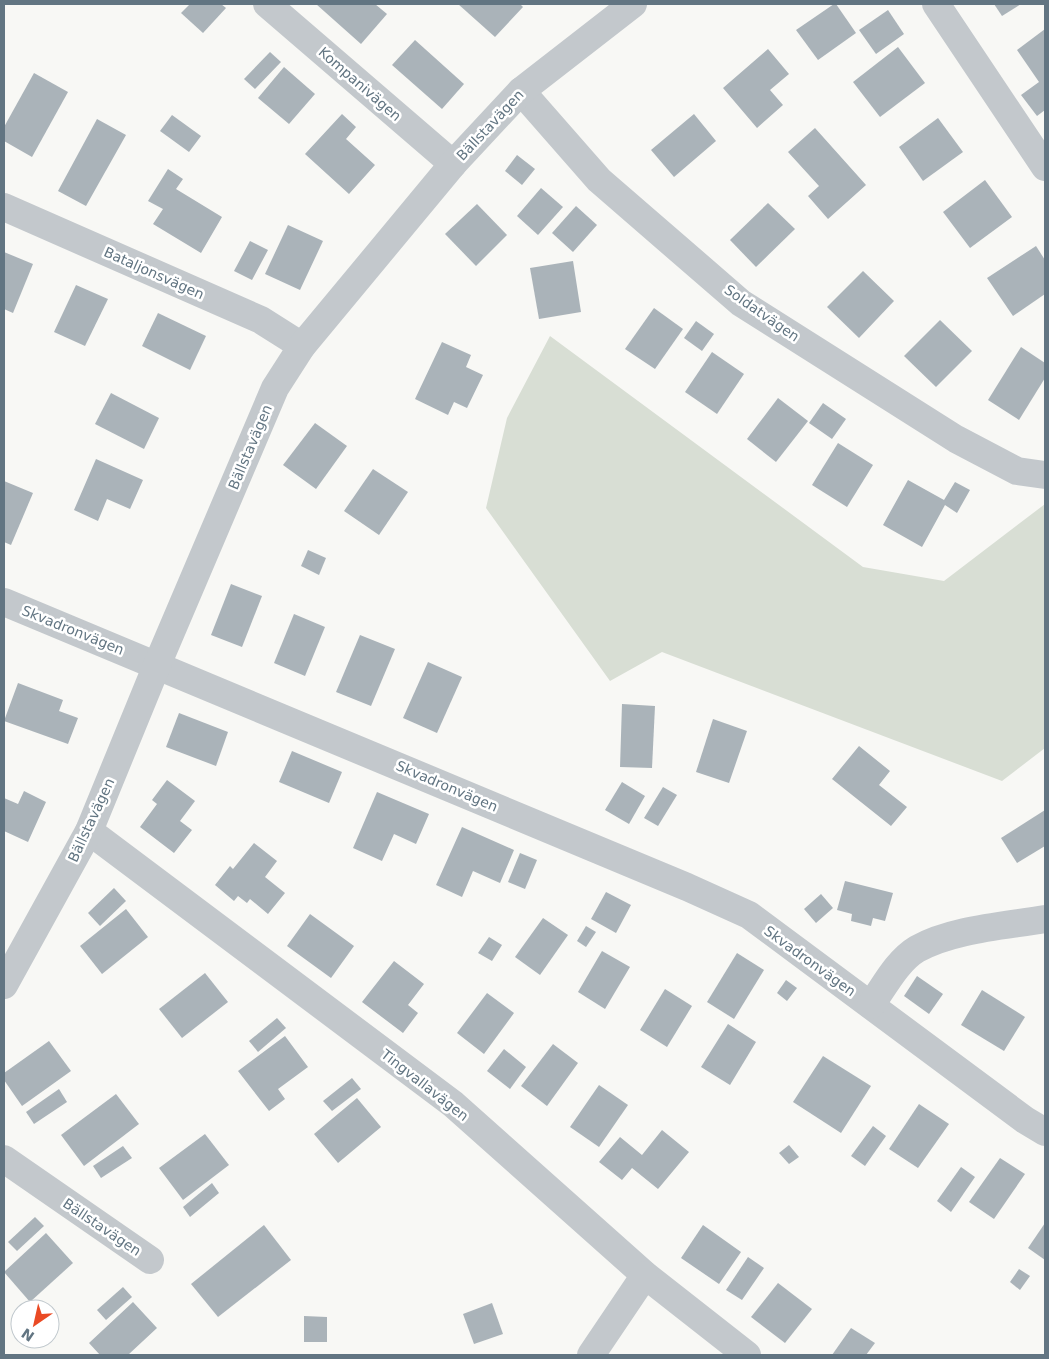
<svg xmlns="http://www.w3.org/2000/svg" width="1049" height="1359" font-family="'DejaVu Sans',sans-serif">
	<style>
		.green { fill: #d8ded4 }
		.building { fill: #aab3b9 }
		.lines { fill: none; stroke-linecap: round; stroke-linejoin: round }
		.minor { stroke: #c3c8cc; stroke-width: 28 }
		.tertiary { stroke: #c3c8cc; stroke-width: 28 }
		.labels { text-anchor: middle; dominant-baseline: central; stroke-width: 5; stroke-linejoin: round; paint-order: stroke }
		.street-label { font-size: 14px; fill: #627582; stroke: #fff }
	</style>
	<rect width="100%" height="100%" fill="#f8f8f5"/>
	<!-- green -->
	<path class="green" d="M550,336L863,567L944,581L1045,504V748L1002,781L662,652L610,681L486,508L507,418Z"/>
	<!-- building -->
	<g class="building">
		<path d="M190,4H221L226,8L203,33L181,13Z"/>
		<path d="M316,4H375L387,14L361,44Z"/>
		<path d="M458,4H520L523,7L495,37Z"/>
		<path d="M834,4H836L856,33L818,60L796,30Z"/>
		<path d="M994,4H1021L1002,16Z"/>
		<path d="M888,10L904,34L876,54L859,30Z"/>
		<path d="M1045,29V110L1037,116L1021,95L1039,82L1017,50Z"/>
		<path d="M415,40L464,84L442,109L392,65Z"/>
		<path d="M898,47L925,83L880,117L853,82Z"/>
		<path d="M768,49L789,74L770,90L783,105L757,128L723,88Z"/>
		<path d="M270,52L281,62L255,89L244,79Z"/>
		<path d="M284,67L315,94L289,124L258,98Z"/>
		<path d="M34,73L68,92L32,157L4,141V127Z"/>
		<path d="M342,114L356,127L346,139L375,165L349,194L305,154Z"/>
		<path d="M694,114L716,141L674,177L651,150Z"/>
		<path d="M172,115L201,136L189,152L160,131Z"/>
		<path d="M938,118L963,152L923,181L899,147Z"/>
		<path d="M97,119L126,135L86,206L58,191Z"/>
		<path d="M815,128L866,185L828,219L808,196L819,186L788,152Z"/>
		<path d="M517,155L535,169L522,185L505,171Z"/>
		<path d="M168,169L183,179L176,189L222,217L201,253L153,224L163,209L148,201Z"/>
		<path d="M985,180L1012,217L970,248L943,212Z"/>
		<path d="M541,188L563,207L538,235L517,216Z"/>
		<path d="M768,203L795,229L756,267L730,240Z"/>
		<path d="M477,204L507,235L476,266L445,234Z"/>
		<path d="M576,206L597,225L573,252L552,233Z"/>
		<path d="M288,225L323,241L300,290L265,274Z"/>
		<path d="M250,241L268,250L252,280L234,271Z"/>
		<path d="M1036,246L1045,260V294L1013,316L987,278Z"/>
		<path d="M4,252L33,264L13,313L4,309Z"/>
		<path d="M573,261L581,312L539,319L530,268Z"/>
		<path d="M863,271L894,301L859,338L827,307Z"/>
		<path d="M76,285L108,299L85,346L54,332Z"/>
		<path d="M654,308L683,329L655,369L625,349Z"/>
		<path d="M158,313L206,336L190,370L142,346Z"/>
		<path d="M940,320L972,351L936,387L904,356Z"/>
		<path d="M696,321L714,334L702,351L684,338Z"/>
		<path d="M442,342L471,355L466,367L483,375L467,408L454,402L448,415L415,399Z"/>
		<path d="M1021,347L1045,363V378L1019,420L988,400Z"/>
		<path d="M712,352L744,374L717,414L685,392Z"/>
		<path d="M111,393L159,418L144,449L95,424Z"/>
		<path d="M778,398L808,421L776,462L747,439Z"/>
		<path d="M823,403L846,419L832,439L809,423Z"/>
		<path d="M315,423L347,446L316,489L283,465Z"/>
		<path d="M838,443L873,465L847,507L812,485Z"/>
		<path d="M96,459L143,480L130,509L107,499L98,521L74,510Z"/>
		<path d="M373,469L408,492L379,535L344,511Z"/>
		<path d="M908,480L944,500L955,482L970,490L957,513L945,505L922,547L883,525Z"/>
		<path d="M4,481L33,493L11,545L4,542Z"/>
		<path d="M308,550L326,558L319,575L301,566Z"/>
		<path d="M231,584L262,596L242,647L211,635Z"/>
		<path d="M294,614L325,627L305,676L274,663Z"/>
		<path d="M360,635L395,649L371,706L336,692Z"/>
		<path d="M428,662L462,677L437,733L403,718Z"/>
		<path d="M18,683L63,700L59,711L78,718L68,744L4,721Z"/>
		<path d="M622,704L655,706L652,768L620,767Z"/>
		<path d="M179,713L228,732L216,766L166,747Z"/>
		<path d="M713,719L747,731L729,783L696,772Z"/>
		<path d="M859,746L890,771L879,785L907,807L891,826L832,779Z"/>
		<path d="M292,751L342,772L329,803L279,782Z"/>
		<path d="M167,780L195,801L180,821L192,830L174,853L140,827L157,804L152,800Z"/>
		<path d="M622,782L645,796L629,824L605,810Z"/>
		<path d="M663,787L677,795L658,826L644,818Z"/>
		<path d="M24,791L46,802L28,842L4,831V798L18,804Z"/>
		<path d="M377,792L429,814L416,844L394,834L382,861L353,848Z"/>
		<path d="M1045,810V846L1017,863L1001,838Z"/>
		<path d="M462,827L514,850L500,883L473,871L462,897L436,885Z"/>
		<path d="M254,843L277,861L265,877L285,893L268,914L250,899L247,903L238,896L234,901L215,885L230,866L233,869Z"/>
		<path d="M520,853L537,860L525,889L508,882Z"/>
		<path d="M845,881L893,893L885,921L873,918L871,926L851,921L852,914L837,910Z"/>
		<path d="M114,888L126,901L100,926L88,913Z"/>
		<path d="M606,892L631,905L616,933L591,919Z"/>
		<path d="M821,894L833,908L816,923L804,909Z"/>
		<path d="M126,909L148,937L102,974L80,946Z"/>
		<path d="M310,914L354,946L331,978L287,946Z"/>
		<path d="M543,918L568,935L540,975L515,957Z"/>
		<path d="M586,926L596,932L586,947L577,941Z"/>
		<path d="M489,937L502,945L492,961L478,953Z"/>
		<path d="M602,951L630,967L605,1009L578,992Z"/>
		<path d="M737,953L764,970L734,1019L707,1002Z"/>
		<path d="M394,961L424,984L408,1005L418,1013L403,1033L362,1002Z"/>
		<path d="M205,973L228,1002L182,1038L159,1009Z"/>
		<path d="M917,976L943,994L929,1014L904,996Z"/>
		<path d="M786,980L797,988L787,1001L777,993Z"/>
		<path d="M665,989L692,1006L667,1047L640,1030Z"/>
		<path d="M982,990L1025,1017L1004,1051L961,1025Z"/>
		<path d="M487,993L514,1013L484,1054L457,1033Z"/>
		<path d="M277,1018L286,1028L258,1052L249,1041Z"/>
		<path d="M728,1024L756,1042L730,1085L701,1067Z"/>
		<path d="M285,1036L308,1067L278,1089L285,1099L269,1111L238,1071Z"/>
		<path d="M49,1041L71,1071L22,1106L4,1080V1073Z"/>
		<path d="M553,1044L578,1063L547,1106L521,1086Z"/>
		<path d="M504,1049L526,1067L510,1089L487,1071Z"/>
		<path d="M823,1056L871,1086L841,1133L793,1102Z"/>
		<path d="M352,1078L361,1089L332,1111L323,1101Z"/>
		<path d="M599,1085L628,1105L599,1147L570,1127Z"/>
		<path d="M59,1089L67,1102L34,1124L26,1112Z"/>
		<path d="M116,1094L139,1124L84,1166L61,1135Z"/>
		<path d="M357,1098L381,1127L338,1163L314,1134Z"/>
		<path d="M919,1104L949,1124L918,1168L889,1149Z"/>
		<path d="M873,1126L886,1136L865,1166L851,1156Z"/>
		<path d="M662,1130L689,1152L658,1189L632,1168L622,1180L599,1162L620,1137L642,1155Z"/>
		<path d="M205,1134L229,1165L183,1200L159,1168Z"/>
		<path d="M789,1145L799,1157L789,1164L779,1153Z"/>
		<path d="M123,1146L132,1158L101,1178L93,1166Z"/>
		<path d="M1000,1158L1025,1174L994,1219L969,1202Z"/>
		<path d="M961,1167L975,1177L951,1212L937,1201Z"/>
		<path d="M212,1183L219,1193L190,1217L183,1207Z"/>
		<path d="M35,1217L44,1226L17,1251L8,1242Z"/>
		<path d="M1045,1223V1260L1028,1248Z"/>
		<path d="M264,1225L291,1260L218,1317L191,1284Z"/>
		<path d="M703,1225L741,1252L719,1284L681,1258Z"/>
		<path d="M46,1233L73,1263L30,1302L4,1272Z"/>
		<path d="M748,1257L764,1268L742,1300L726,1290Z"/>
		<path d="M1019,1269L1030,1276L1020,1290L1010,1282Z"/>
		<path d="M778,1283L812,1309L785,1343L751,1317Z"/>
		<path d="M123,1287L132,1297L106,1320L97,1310Z"/>
		<path d="M133,1302L157,1328L129,1354L131,1355H100L89,1343Z"/>
		<path d="M492,1303L503,1334L474,1344L463,1314Z"/>
		<path d="M304,1316L327,1317V1342H304Z"/>
		<path d="M851,1328L875,1343L866,1355H832Z"/>
	</g>
	<g class="lines">
		<!-- minor -->
		<g class="minor">
			<path d="M267,4L453,164"/>
			<path d="M936,4L1045,167"/>
			<path d="M521,91L599,180L741,303L956,439L1017,471L1045,475"/>
			<path d="M4,207L261,320L302,346"/>
			<path d="M4,602L687,887L749,915L1025,1120L1045,1132"/>
			<path d="M89,831L453,1104L645,1275L747,1355"/>
			<path d="M871,1005C884,987 897,961 917,949C953,929 1005,926 1045,919"/>
			<path d="M4,1159L150,1260"/>
			<path d="M591,1355L645,1275"/>
		</g>
		<!-- tertiary -->
		<path class="tertiary" d="M4,985L89,831L157,665L275,388L302,346L453,164L521,91L633,4"/>
	</g>
	<g class="labels">
		<!-- street labels -->
		<g class="street-label">
			<text transform="translate(360 84) rotate(41)">Kompanivägen</text>
			<text transform="translate(490 125) rotate(-47)">Bällstavägen</text>
			<text transform="translate(154 273) rotate(24)">Bataljonsvägen</text>
			<text transform="translate(762 313) rotate(35)">Soldatvägen</text>
			<text transform="translate(250 447) rotate(-67)">Bällstavägen</text>
			<text transform="translate(73 630) rotate(22)">Skvadronvägen</text>
			<text transform="translate(447 786) rotate(23)">Skvadronvägen</text>
			<text transform="translate(91 820) rotate(-65)">Bällstavägen</text>
			<text transform="translate(810 961) rotate(36)">Skvadronvägen</text>
			<text transform="translate(425 1085) rotate(38)">Tingvallavägen</text>
			<text transform="translate(102 1227) rotate(34)">Bällstavägen</text>
		</g>
	</g>
	<!-- border -->
	<rect width="1049" height="1359" fill="none" stroke="#627582" stroke-width="10"/>
	<!-- north arrow -->
	<g transform="translate(35 1324) rotate(214)"><circle r="24" fill="#ffffff" stroke="#c0c8cd"/>
	<path d="M0-4L9 19L0 12L-9 19Z" fill="#ea4a24"/>
	<text y="-8" font-size="14" font-weight="bold" text-anchor="middle" fill="#627582">N</text>
	</g>
</svg>
